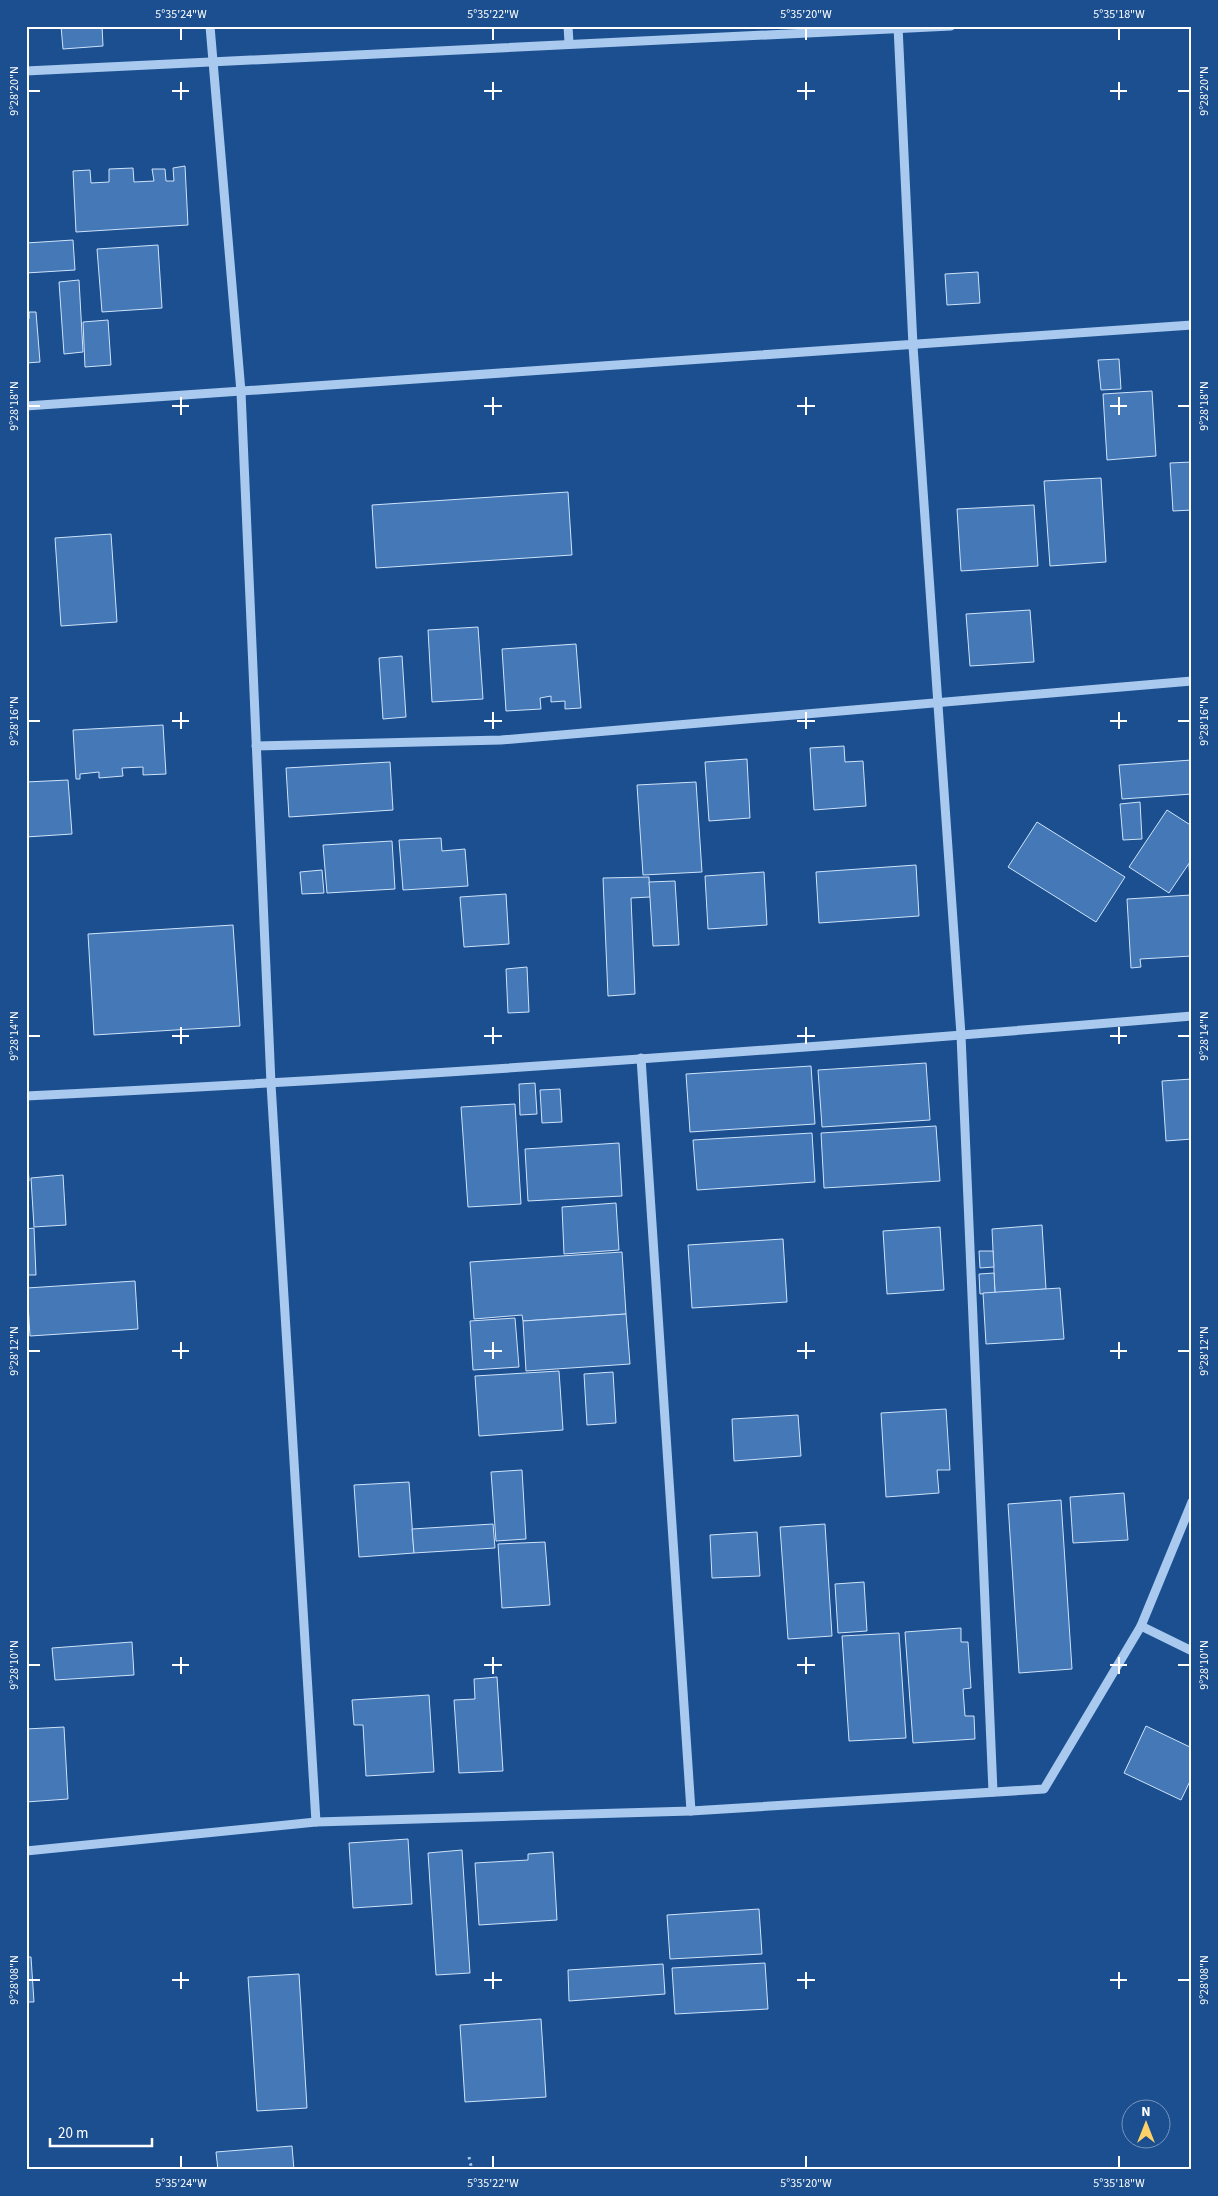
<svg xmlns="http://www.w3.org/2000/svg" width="1218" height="2196" font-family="'Source Sans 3',sans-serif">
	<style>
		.building { fill: #4478b7; stroke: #cfe3fa }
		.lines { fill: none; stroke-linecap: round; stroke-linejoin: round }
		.path { stroke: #a9c9ee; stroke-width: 3; stroke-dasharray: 2.5 4; stroke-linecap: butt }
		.minor { stroke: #a9c9ee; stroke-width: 9 }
		.ticks { fill: none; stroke: #fff; stroke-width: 2 }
		.neatline { fill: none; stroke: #fff; stroke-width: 2 }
		.ticks-label { font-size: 12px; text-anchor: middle; fill: #fff }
	</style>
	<rect width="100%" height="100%" fill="#1b4f8f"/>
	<!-- building -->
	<g class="building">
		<path d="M61,26H102L103,46L63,49Z"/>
		<path d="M185,166L188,225L76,232L73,171L90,170L91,183L109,182V169L133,168L134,182L154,181L152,169H165L166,181H174L173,168Z"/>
		<path d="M73,240L75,270L26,273V243Z"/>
		<path d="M158,245L162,308L102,312L97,249Z"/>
		<path d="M978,272L980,303L947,305L945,274Z"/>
		<path d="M79,280L83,352L64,354L59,282Z"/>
		<path d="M29,312H36L40,362L26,363V320L29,319Z"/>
		<path d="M108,320L111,365L85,367L83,322Z"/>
		<path d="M1119,359L1121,389L1101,390L1098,360Z"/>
		<path d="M1152,391L1156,456L1107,460L1103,394Z"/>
		<path d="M1192,462V510L1173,511L1170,463Z"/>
		<path d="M1101,478L1106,562L1050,566L1044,481Z"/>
		<path d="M568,492L572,555L376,568L372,505Z"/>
		<path d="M1034,505L1038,566L961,571L957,509Z"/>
		<path d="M111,534L117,622L61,626L55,538Z"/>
		<path d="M1030,610L1034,662L970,666L966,614Z"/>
		<path d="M478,627L483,699L432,702L428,630Z"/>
		<path d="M576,644L581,708L565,709V701L551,702V696L540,698L541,709L506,711L502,649Z"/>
		<path d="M402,656L406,717L383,719L379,658Z"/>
		<path d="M163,725L166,774L143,775V767L122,768L123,776L99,778V772L80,774V779H76L73,730Z"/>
		<path d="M844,746L845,762L863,761L866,806L814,810L810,748Z"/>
		<path d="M747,759L750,818L709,821L705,762Z"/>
		<path d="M1192,760V794L1122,799L1119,765Z"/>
		<path d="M390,762L393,810L289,817L286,768Z"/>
		<path d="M68,780L72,834L26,837V782Z"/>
		<path d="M696,782L702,872L643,875L637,785Z"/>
		<path d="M1140,802L1142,839L1123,840L1120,804Z"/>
		<path d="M1167,810L1192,826V859L1169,893L1129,867Z"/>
		<path d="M1037,822L1125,877L1096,922L1008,867Z"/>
		<path d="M441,838L442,851L465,849L468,886L403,890L399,840Z"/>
		<path d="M392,841L395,889L327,893L323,845Z"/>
		<path d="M916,865L919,916L819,923L816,872Z"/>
		<path d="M1189,865H1192V956L1140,959L1141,967L1131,968L1127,899L1191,895Z"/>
		<path d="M322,870L324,893L302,894L300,872Z"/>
		<path d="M764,872L767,925L708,929L705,876Z"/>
		<path d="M649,877L650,897L631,898L635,994L608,996L603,878Z"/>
		<path d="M675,881L679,945L653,946L649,882Z"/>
		<path d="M506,894L509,944L464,947L460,897Z"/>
		<path d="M233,925L240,1026L94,1035L88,934Z"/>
		<path d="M527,967L529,1012L508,1013L506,969Z"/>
		<path d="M926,1063L930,1120L822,1127L818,1070Z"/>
		<path d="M811,1066L815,1124L690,1132L686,1074Z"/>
		<path d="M1192,1079V1139L1166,1141L1162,1081Z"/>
		<path d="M535,1083L537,1114L520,1115L519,1084Z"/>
		<path d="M560,1089L562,1122L542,1123L540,1090Z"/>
		<path d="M515,1104L521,1204L468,1207L461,1107Z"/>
		<path d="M936,1126L940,1181L824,1188L821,1133Z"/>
		<path d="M812,1133L815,1182L697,1190L693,1140Z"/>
		<path d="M26,1135L29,1181H26Z"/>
		<path d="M619,1143L622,1196L528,1201L525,1149Z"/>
		<path d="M63,1175L66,1225L34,1227L31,1178Z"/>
		<path d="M616,1203L619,1250L564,1254L562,1207Z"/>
		<path d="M1042,1225L1046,1289L995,1293L992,1229Z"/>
		<path d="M940,1227L944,1290L887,1294L883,1231Z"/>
		<path d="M34,1228L36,1275H26V1229Z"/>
		<path d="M783,1239L787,1302L692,1308L688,1245Z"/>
		<path d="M979,1251H993L994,1267L980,1268Z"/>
		<path d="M622,1252L626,1314L523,1321L522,1315L474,1319L470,1262Z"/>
		<path d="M994,1273L995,1293L980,1294L979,1274Z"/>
		<path d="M135,1281L138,1329L30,1336L27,1288Z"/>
		<path d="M1060,1288L1064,1339L986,1344L983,1293Z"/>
		<path d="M626,1314L630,1364L526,1371L523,1321Z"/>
		<path d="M515,1318L519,1367L473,1370L470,1321Z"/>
		<path d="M559,1371L563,1430L479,1436L475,1376Z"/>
		<path d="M613,1372L616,1423L587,1425L584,1374Z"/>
		<path d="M946,1409L950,1470H937L939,1493L886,1497L881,1413Z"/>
		<path d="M798,1415L801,1456L734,1461L732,1419Z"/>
		<path d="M522,1470L526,1539L496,1541L491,1472Z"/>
		<path d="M409,1482L414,1553L359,1557L354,1485Z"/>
		<path d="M1124,1493L1128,1540L1073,1543L1070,1497Z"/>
		<path d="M1061,1500L1072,1669L1019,1673L1008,1504Z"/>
		<path d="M493,1524L495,1548L414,1553L412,1529Z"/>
		<path d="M825,1524L832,1636L788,1639L780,1527Z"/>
		<path d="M757,1532L760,1576L712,1578L710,1535Z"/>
		<path d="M545,1542L550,1605L502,1608L498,1544Z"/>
		<path d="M864,1582L867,1631L838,1633L835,1584Z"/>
		<path d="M961,1628V1642H968L971,1688L963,1689L965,1716H974L975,1739L913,1743L905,1632Z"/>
		<path d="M899,1633L906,1738L849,1741L842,1636Z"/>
		<path d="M132,1642L134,1675L55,1680L52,1648Z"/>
		<path d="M497,1677L503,1771L459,1773L454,1700L475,1699L474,1679Z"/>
		<path d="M429,1695L434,1772L366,1776L363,1725H354L352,1700Z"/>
		<path d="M1146,1726L1192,1748V1777L1181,1800L1124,1773Z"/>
		<path d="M64,1727L68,1799L26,1802V1729Z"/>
		<path d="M408,1839L412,1904L353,1908L349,1843Z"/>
		<path d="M462,1850L470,1973L436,1975L428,1853Z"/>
		<path d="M553,1852L557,1920L479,1925L475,1863L528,1860V1854Z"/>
		<path d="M759,1909L762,1954L670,1959L667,1915Z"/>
		<path d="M26,1957H31L34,2002H26Z"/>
		<path d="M765,1963L768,2009L675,2014L672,1968Z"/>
		<path d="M663,1964L665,1994L569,2001L568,1970Z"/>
		<path d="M299,1974L307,2108L257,2111L248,1977Z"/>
		<path d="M541,2019L546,2097L465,2102L460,2025Z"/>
		<path d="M292,2146L294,2170H218L216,2152Z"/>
	</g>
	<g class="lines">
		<!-- path -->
		<path class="path" d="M469,2157L472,2170"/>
		<!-- minor -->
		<g class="minor">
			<path d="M210,26L241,392L271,1084L316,1822"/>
			<path d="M568,26L569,43"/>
			<path d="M898,26L913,346L961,1035L993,1792"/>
			<path d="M26,71L951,26"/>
			<path d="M26,406L1192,325"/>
			<path d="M256,746L501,740L1192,681"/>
			<path d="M641,1058L691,1811"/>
			<path d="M26,1096C415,1077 804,1049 1192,1016"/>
			<path d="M1141,1626L1192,1651"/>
			<path d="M26,1851L316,1822L691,1811L1044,1789L1141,1626L1192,1502"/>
		</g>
	</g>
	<!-- ticks -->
	<path class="ticks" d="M181,28V40M493,28V40M806,28V40M1119,28V40M181,82V100M493,82V100M806,82V100M1119,82V100M28,91H40M172,91H189M484,91H502M797,91H815M1110,91H1127M1178,91H1190M181,397V415M493,397V415M806,397V415M1119,397V415M28,406H40M172,406H189M484,406H502M797,406H815M1110,406H1127M1178,406H1190M181,712V729M493,712V729M806,712V729M1119,712V729M28,721H40M172,721H189M484,721H502M797,721H815M1110,721H1127M1178,721H1190M181,1027V1044M493,1027V1044M806,1027V1044M1119,1027V1044M28,1036H40M172,1036H189M484,1036H502M797,1036H815M1110,1036H1127M1178,1036H1190M181,1342V1359M493,1342V1359M806,1342V1359M1119,1342V1359M28,1351H40M172,1351H189M484,1351H502M797,1351H815M1110,1351H1127M1178,1351H1190M181,1657V1674M493,1657V1674M806,1657V1674M1119,1657V1674M28,1665H40M172,1665H189M484,1665H502M797,1665H815M1110,1665H1127M1178,1665H1190M181,1972V1989M493,1972V1989M806,1972V1989M1119,1972V1989M28,1980H40M172,1980H189M484,1980H502M797,1980H815M1110,1980H1127M1178,1980H1190M181,2156V2168M493,2156V2168M806,2156V2168M1119,2156V2168"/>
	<!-- border -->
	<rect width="1218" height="2196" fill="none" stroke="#1b4f8f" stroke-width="55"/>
	<!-- north arrow -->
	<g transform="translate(1146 2124)"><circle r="24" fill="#1b4f8f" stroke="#7695bc"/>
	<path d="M0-4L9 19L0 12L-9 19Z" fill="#ffd166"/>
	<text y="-8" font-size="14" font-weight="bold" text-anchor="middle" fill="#ffffff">N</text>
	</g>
	<!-- scale -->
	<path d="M50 2138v8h102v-8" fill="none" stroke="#ffffff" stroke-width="2.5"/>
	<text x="58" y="2138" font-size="15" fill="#ffffff" stroke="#1b4f8f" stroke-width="4" paint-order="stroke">20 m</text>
	<rect x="28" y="28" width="1162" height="2140" class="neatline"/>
	<g class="ticks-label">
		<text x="181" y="18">5°35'24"W</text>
		<text x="493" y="18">5°35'22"W</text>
		<text x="806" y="18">5°35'20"W</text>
		<text x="1119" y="18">5°35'18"W</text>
		<text transform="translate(14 91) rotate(-90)" y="4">9°28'20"N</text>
		<text transform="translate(1204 91) rotate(-90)" y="4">9°28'20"N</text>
		<text transform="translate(14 406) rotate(-90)" y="4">9°28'18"N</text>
		<text transform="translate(1204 406) rotate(-90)" y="4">9°28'18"N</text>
		<text transform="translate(14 721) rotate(-90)" y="4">9°28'16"N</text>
		<text transform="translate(1204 721) rotate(-90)" y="4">9°28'16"N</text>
		<text transform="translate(14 1036) rotate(-90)" y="4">9°28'14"N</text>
		<text transform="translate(1204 1036) rotate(-90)" y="4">9°28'14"N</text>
		<text transform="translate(14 1351) rotate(-90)" y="4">9°28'12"N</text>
		<text transform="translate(1204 1351) rotate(-90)" y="4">9°28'12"N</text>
		<text transform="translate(14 1665) rotate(-90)" y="4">9°28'10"N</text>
		<text transform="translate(1204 1665) rotate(-90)" y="4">9°28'10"N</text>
		<text transform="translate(14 1980) rotate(-90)" y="4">9°28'08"N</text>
		<text transform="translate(1204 1980) rotate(-90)" y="4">9°28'08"N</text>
		<text x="181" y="2187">5°35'24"W</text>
		<text x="493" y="2187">5°35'22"W</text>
		<text x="806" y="2187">5°35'20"W</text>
		<text x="1119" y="2187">5°35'18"W</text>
	</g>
</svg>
